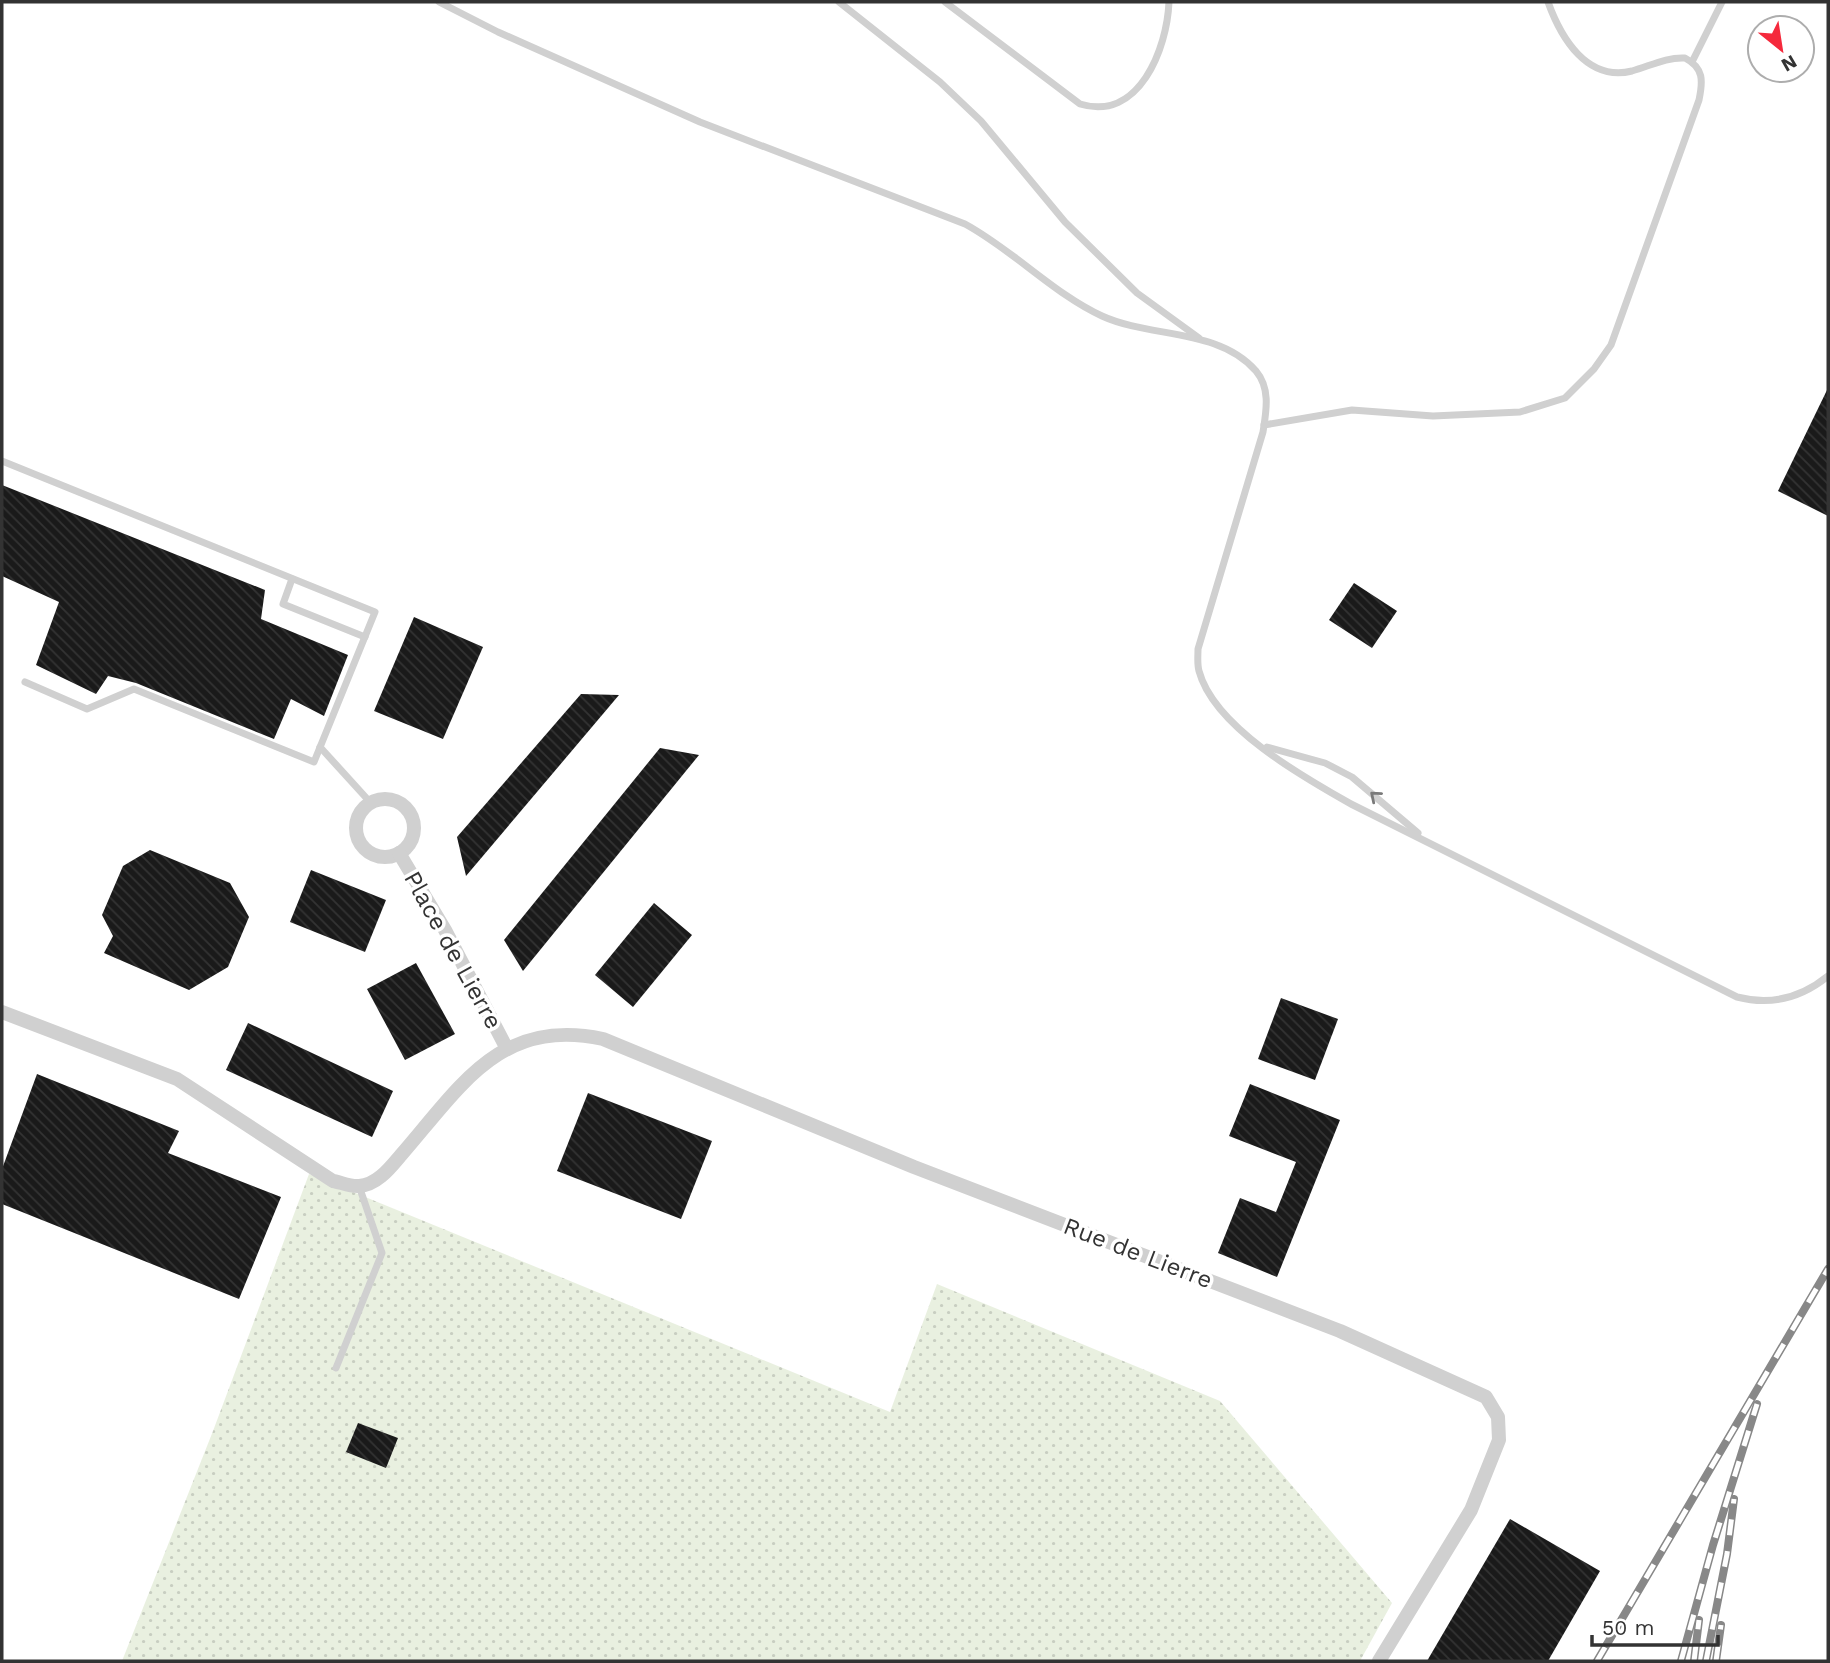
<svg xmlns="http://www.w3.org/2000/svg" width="1830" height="1663" font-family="'Work Sans',sans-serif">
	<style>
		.grass { fill: url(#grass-dots) }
		.building { fill: url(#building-back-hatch) }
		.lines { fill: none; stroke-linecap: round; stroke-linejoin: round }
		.lane { stroke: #d0d0d0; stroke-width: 7 }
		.street { stroke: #d0d0d0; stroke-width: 14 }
		.rail-casing { stroke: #888; stroke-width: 8 }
		.rail { stroke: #fff; stroke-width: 5; stroke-dasharray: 16; stroke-linecap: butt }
		.oneway { stroke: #7a7a7a }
		.labels { text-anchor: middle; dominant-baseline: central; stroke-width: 7; stroke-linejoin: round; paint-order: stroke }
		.street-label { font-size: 24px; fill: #333; stroke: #fff }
	</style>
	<defs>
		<pattern id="grass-dots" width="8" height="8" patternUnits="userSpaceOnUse" patternTransform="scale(1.75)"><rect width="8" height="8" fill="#e9f0e0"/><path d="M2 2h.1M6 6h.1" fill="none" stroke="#c8cec1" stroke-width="1.8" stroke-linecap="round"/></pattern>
		<pattern id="building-back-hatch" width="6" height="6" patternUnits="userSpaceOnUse" patternTransform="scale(1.75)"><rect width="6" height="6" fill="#1a1a1a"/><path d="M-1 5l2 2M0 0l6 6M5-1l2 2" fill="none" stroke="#333"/></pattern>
	</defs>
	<rect width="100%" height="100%" fill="#fff"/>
	<!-- grass -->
	<path class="grass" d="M309,1174L890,1412L937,1284L1220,1401L1392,1603L1360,1661H122L213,1431Z"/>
	<!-- building -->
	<g class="building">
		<path d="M1828,388V516L1778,491Z"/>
		<path d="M2,485L265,590L261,619L348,655L324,716L291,699L274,739L136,683L108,676L96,694L36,665L59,602L2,576Z"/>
		<path d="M1354,583L1397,611L1372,648L1329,620Z"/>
		<path d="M414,617L483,647L443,739L374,711Z"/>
		<path d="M581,694L619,695L466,876L457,837Z"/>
		<path d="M660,748L699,755L523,971L504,940Z"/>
		<path d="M150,850L230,883L249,917L228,967L189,990L104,953L113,936L102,915L123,866Z"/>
		<path d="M311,870L386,900L365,952L290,922Z"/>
		<path d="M654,903L692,935L633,1007L595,975Z"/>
		<path d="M416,963L455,1034L405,1060L367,989Z"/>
		<path d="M1281,998L1338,1019L1315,1080L1258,1059Z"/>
		<path d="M248,1023L393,1091L372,1137L226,1070Z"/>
		<path d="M37,1074L179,1131L168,1153L281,1197L239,1299L2,1204V1169Z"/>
		<path d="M1250,1084L1340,1120L1277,1277L1218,1253L1240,1198L1276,1212L1296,1162L1229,1136Z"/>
		<path d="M588,1093L712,1141L681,1219L557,1171Z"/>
		<path d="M358,1423L398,1438L386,1468L346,1452Z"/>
		<path d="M1510,1519L1600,1571L1548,1661H1427Z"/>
	</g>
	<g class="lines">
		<!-- lane -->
		<g class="lane">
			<path d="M439,2L498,32L700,122L965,224C1013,250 1054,294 1102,316C1150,338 1219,328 1256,371C1271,389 1266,412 1263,432L1198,649C1198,656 1197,664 1199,671C1214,727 1303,777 1351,804L1737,997C1772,1006 1801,998 1828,976"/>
			<path d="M839,2L940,82L981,121L1065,222L1137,293L1199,338"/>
			<path d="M945,2L1080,104C1139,122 1167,49 1169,2"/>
			<path d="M1692,62L1722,2"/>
			<path d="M1264,425L1352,410L1433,416L1520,412L1565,398L1594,369L1611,345L1699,100C1703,81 1704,68 1685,58C1666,57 1650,66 1632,71C1587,82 1561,38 1548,2"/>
			<path d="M2,461L375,612L314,762L134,689L87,709L25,682"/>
			<path d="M292,579L283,604L365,637"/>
			<path d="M320,747L370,802"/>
			<path d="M1267,747L1325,763L1352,777L1418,833"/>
			<path d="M336,1368L382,1253L359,1186"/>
		</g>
		<!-- street -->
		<g class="street">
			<circle cx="385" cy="828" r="29"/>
			<path d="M399,853L445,930L506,1047"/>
			<path d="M2,1012L177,1079L333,1181C340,1182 351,1187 359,1186C377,1185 390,1168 401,1155C461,1086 500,1017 603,1039L914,1167L1340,1331L1486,1397L1498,1417L1499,1440L1471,1510L1379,1661"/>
		</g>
		<defs>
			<g id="rail">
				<path d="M1597,1661L1828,1269"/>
				<path d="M1681,1661L1713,1545L1757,1404"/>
				<path d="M1694,1661L1699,1620"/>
				<path d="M1706,1661L1727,1554L1734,1499"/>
				<path d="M1716,1661L1721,1625"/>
			</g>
		</defs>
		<!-- rail casing -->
		<use href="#rail" class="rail-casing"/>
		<!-- rail -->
		<use href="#rail" class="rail"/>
	</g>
	<!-- one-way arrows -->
	<defs><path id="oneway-chevron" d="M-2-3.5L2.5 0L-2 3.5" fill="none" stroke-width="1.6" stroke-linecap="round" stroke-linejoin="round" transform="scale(1.75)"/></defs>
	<use class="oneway" href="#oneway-chevron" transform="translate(1375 796) rotate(-140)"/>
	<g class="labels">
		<!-- street labels -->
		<g class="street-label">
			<text transform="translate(453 950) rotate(61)">Place de Lierre</text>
			<text transform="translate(1138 1253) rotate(21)">Rue de Lierre</text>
		</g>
	</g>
	<!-- border -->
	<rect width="1830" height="1663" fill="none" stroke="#333333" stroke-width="7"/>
	<!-- north arrow -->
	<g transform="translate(1781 49) rotate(150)"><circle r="33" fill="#ffffff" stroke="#adadad" stroke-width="2"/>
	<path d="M0-5L12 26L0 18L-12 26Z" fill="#f5293c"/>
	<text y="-10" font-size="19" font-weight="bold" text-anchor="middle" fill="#333333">N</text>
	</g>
	<!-- scale -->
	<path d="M1592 1635v10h126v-10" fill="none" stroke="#333333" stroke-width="3.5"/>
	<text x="1602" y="1635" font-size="21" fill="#333333" stroke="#ffffff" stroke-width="5" paint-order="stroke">50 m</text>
</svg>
